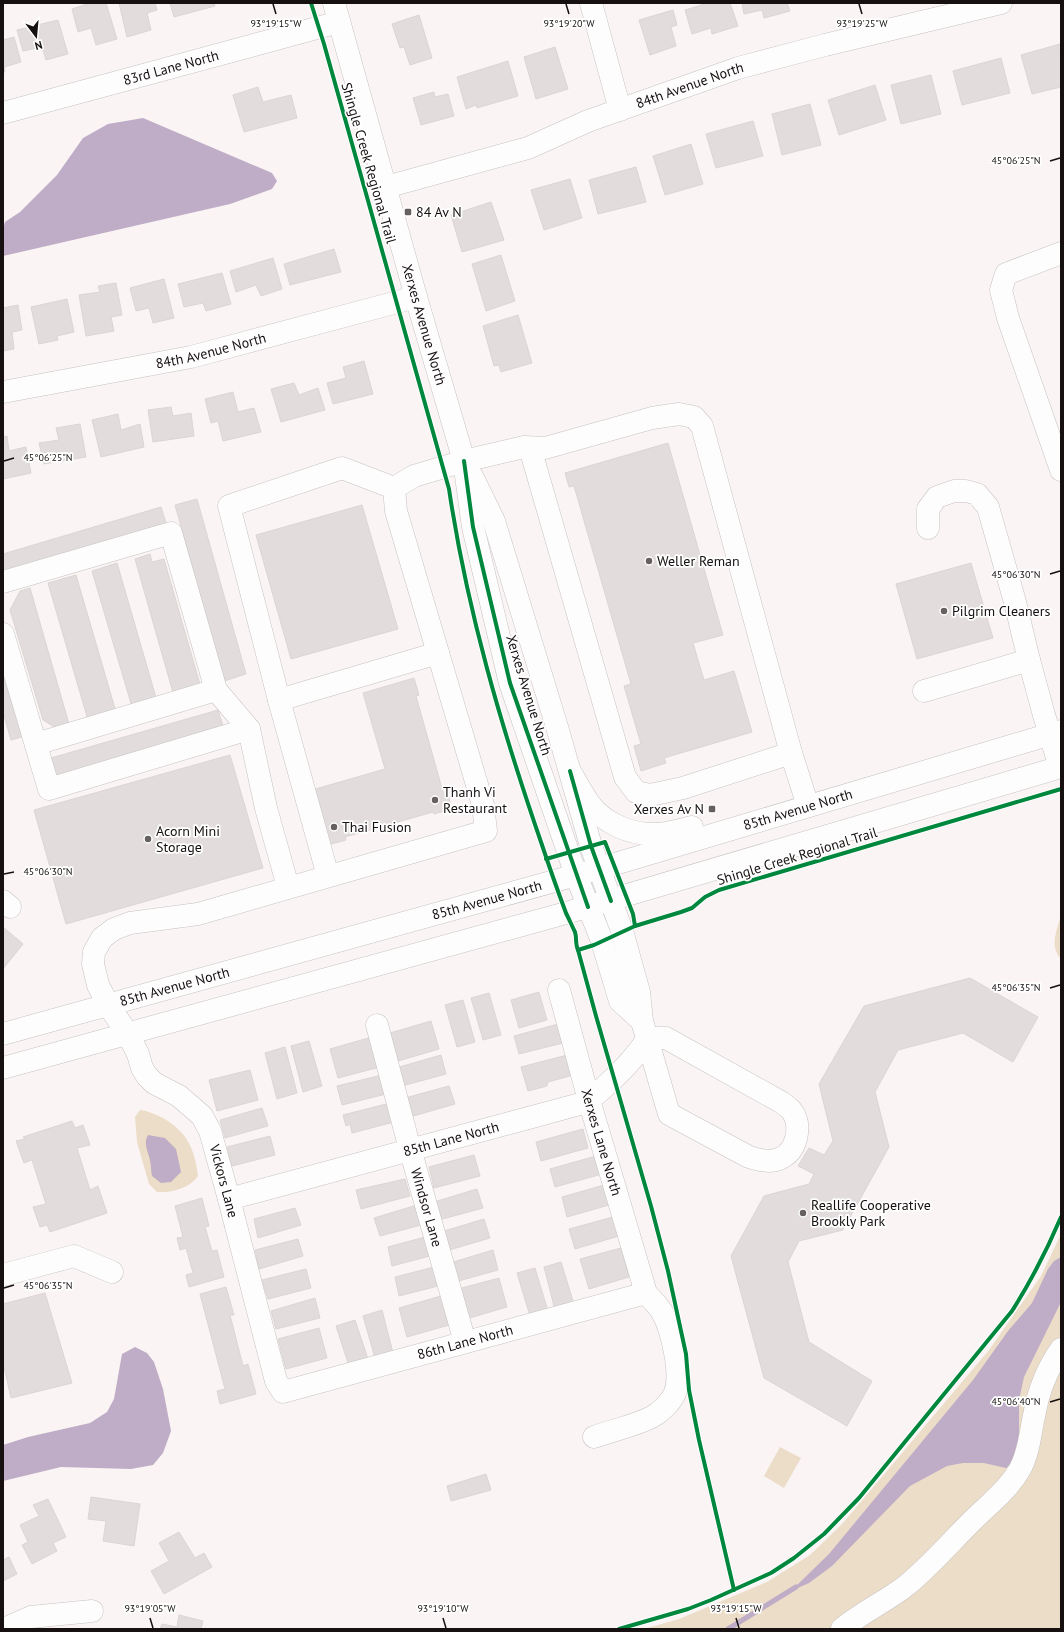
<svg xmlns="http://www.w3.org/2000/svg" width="1064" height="1632" font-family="'PT Sans',sans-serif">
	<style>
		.green { fill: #ecddc8 }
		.water { fill: #bfacc6 }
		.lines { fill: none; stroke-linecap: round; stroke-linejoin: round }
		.stream { stroke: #bfacc6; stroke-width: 5 }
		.building { fill: #e2dddc; stroke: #dbd5d4 }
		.minor-casing { stroke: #c7c2c2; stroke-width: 23 }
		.major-casing { stroke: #c7c2c2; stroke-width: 23 }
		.minor { stroke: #fefdfd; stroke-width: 22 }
		.major { stroke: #fefdfd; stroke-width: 22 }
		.cycleway-casing { stroke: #fff; stroke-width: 6 }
		.cycleway { stroke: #00873e; stroke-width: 4 }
		.ticks { fill: none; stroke: #161010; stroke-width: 1.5 }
		.poi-dot { fill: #666060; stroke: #fff; stroke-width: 1.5 }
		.labels { text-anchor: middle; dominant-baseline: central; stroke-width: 3.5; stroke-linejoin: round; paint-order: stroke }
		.street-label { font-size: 14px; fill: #161010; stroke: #fff }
		.poi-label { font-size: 14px; fill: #161010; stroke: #fff; text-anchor: start }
		.ticks-label { font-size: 10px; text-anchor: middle; fill: #161010; stroke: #fff; stroke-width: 3.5; stroke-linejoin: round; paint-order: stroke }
	</style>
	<rect width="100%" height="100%" fill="#faf4f4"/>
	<!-- green -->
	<g class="green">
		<path d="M1061,915V959C1049,946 1057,930 1061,915Z"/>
		<path d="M140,1110C148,1111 155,1114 163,1118C188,1133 194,1148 198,1176C190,1188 171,1193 157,1192L149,1184L137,1142L135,1117Z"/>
		<path d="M1061,1234V1629H644L679,1619L767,1582L810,1555L843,1523L989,1350L1041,1276Z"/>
		<path d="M780,1447L801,1458L784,1488L764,1476Z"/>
	</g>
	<!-- water -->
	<g class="water">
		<path d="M143,118L272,173L277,181L272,189L230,204L3,256V229L5,222L20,212L57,175L83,138L108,124Z"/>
		<path d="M148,1135L165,1138L176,1149L181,1172L171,1182L161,1183L152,1176C151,1171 151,1165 150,1160C148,1151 143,1143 148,1135Z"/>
		<path d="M1061,1257V1302L1024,1377L1019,1400V1450L1010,1465L1006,1468L984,1463H963L947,1466L910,1486L832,1566L809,1583L791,1591L829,1554L973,1380L1008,1331L1032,1303L1048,1269L1054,1261Z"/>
		<path d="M135,1347L147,1353L154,1362L163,1389L171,1431L163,1453L153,1465L131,1469L61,1467L3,1481V1445L28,1437L90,1423L107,1412L114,1399L122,1354Z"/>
	</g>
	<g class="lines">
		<!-- stream -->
		<path class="stream" d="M728,1629L796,1587"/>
	</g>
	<!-- building -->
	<g class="building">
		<path d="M90,3H106L117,39L96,45L91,28L78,32L72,9Z"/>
		<path d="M119,3H155L157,10L147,13L151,30L127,37Z"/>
		<path d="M170,3H214L215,6L174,17Z"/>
		<path d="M708,3H730L738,26L712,34L711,28L692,34L685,10Z"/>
		<path d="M742,3H787L790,11L764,18L762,10L744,14Z"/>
		<path d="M673,10L677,25L671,27L676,46L650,55L639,20Z"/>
		<path d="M419,15L432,58L410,65L404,47L400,48L392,24Z"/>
		<path d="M58,20L68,54L46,60L42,47L23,51L17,30Z"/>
		<path d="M14,37L21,62L4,67L5,72H3V40Z"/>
		<path d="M1060,44L1061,87L1032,94L1021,55Z"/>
		<path d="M555,47L568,89L536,99L524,57Z"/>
		<path d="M1001,58L1010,93L962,105L953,71Z"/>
		<path d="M508,61L518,96L477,108L476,105L466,109L457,77Z"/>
		<path d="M931,75L941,114L901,124L891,85Z"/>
		<path d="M875,85L886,120L839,135L828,100Z"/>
		<path d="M258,87L263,102L291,95L297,118L244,132L233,95Z"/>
		<path d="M434,92L435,97L448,94L454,116L421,125L413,98Z"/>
		<path d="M810,104L821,145L782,155L772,114Z"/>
		<path d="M753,121L763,156L716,168L706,134Z"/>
		<path d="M691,144L703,184L665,195L653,156Z"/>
		<path d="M636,167L646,202L598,214L589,180Z"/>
		<path d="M570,179L582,218L544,230L531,190Z"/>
		<path d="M491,202L504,240L462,252L451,215Z"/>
		<path d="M334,249L341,272L290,285L284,264Z"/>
		<path d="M501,255L515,301L486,311L472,264Z"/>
		<path d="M273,258L282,289L261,296L256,285L236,292L230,271Z"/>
		<path d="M222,273L231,304L206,311L203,303L184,307L178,284Z"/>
		<path d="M164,279L174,318L153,323L149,308L136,311L130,288Z"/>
		<path d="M116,283L122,315L111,317L114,331L86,336L79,295L100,292L98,286Z"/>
		<path d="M67,299L74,332L57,336L58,340L39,344L31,307Z"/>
		<path d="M18,305L22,330L12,332L14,349L3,351V308Z"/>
		<path d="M518,315L532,363L501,372L499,365L494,366L483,326Z"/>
		<path d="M364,361L373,394L333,404L327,383L346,378L343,367Z"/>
		<path d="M294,383L299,395L318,388L325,410L281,422L271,389Z"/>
		<path d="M233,392L238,412L254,408L261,432L223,441L218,421L211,423L205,399Z"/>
		<path d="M171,407L173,416L191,413L194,436L153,442L148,410Z"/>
		<path d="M118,414L121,430L140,424L144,447L101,457L92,420Z"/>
		<path d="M80,424L86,457L44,464L39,443L59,440L56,428Z"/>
		<path d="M7,436L9,451L26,447L31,473L3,479V437Z"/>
		<path d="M668,443L723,635L693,643L704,680L734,671L752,732L664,758L666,763L641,771L634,746L641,744L624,686L631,684L574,486L569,487L565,473Z"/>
		<path d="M197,499L246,674L221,682L190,573L194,572L175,505Z"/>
		<path d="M362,505L398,629L291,659L256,535Z"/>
		<path d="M161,507L167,526L3,574V554Z"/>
		<path d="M150,554L152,562L164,559L201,688L174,696L135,559Z"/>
		<path d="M117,563L157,701L132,707L92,571Z"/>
		<path d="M971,563L993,638L917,659L896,584Z"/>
		<path d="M76,575L116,712L88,720L48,583Z"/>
		<path d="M30,588L69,724L56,728L43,720L10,610L20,591Z"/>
		<path d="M3,659L25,736L11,740L3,712Z"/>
		<path d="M414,678L419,695L416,696L443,792L447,791L452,809L434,814L433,812L345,837L346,840L328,845L312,790L385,769L363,693Z"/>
		<path d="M218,710L225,732L57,780L51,758Z"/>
		<path d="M230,755L263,868L66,924L34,810Z"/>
		<path d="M3,927L23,944L3,969Z"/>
		<path d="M970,978L1038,1017L1013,1062L963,1033L898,1050L875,1092L889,1147L843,1230L799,1241L788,1262L809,1342L872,1381L847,1426L764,1378L731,1256L764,1196L809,1184L814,1174L798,1166L809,1148L824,1155L833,1141L819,1084L864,1006Z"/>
		<path d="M539,992L547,1020L519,1028L511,1000Z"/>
		<path d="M489,993L501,1035L483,1040L471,998Z"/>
		<path d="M463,1000L475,1042L457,1047L445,1005Z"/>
		<path d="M431,1021L439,1049L398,1061L390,1033Z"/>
		<path d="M562,1023L567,1042L519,1054L514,1036Z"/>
		<path d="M372,1037L380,1067L338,1078L330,1049Z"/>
		<path d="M309,1041L322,1086L303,1092L291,1046Z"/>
		<path d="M285,1047L297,1093L277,1099L265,1053Z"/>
		<path d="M571,1054L577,1074L548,1082L547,1086L528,1091L521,1067Z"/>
		<path d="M441,1055L446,1074L402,1086L396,1068Z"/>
		<path d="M250,1070L258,1100L217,1111L209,1080Z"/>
		<path d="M382,1075L386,1094L342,1105L337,1086Z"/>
		<path d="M449,1086L455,1104L410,1117L405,1098Z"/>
		<path d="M390,1103L394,1122L352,1133L350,1124L346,1126L343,1115Z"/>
		<path d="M262,1108L268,1126L225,1138L220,1120Z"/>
		<path d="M72,1121L75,1128L83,1125L90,1145L77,1148L90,1190L98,1186L107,1213L50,1232L47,1225L40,1227L33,1207L46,1204L32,1160L24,1163L16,1141L25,1139L23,1137Z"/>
		<path d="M583,1129L588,1148L541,1161L536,1142Z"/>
		<path d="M270,1136L275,1155L232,1166L227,1147Z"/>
		<path d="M474,1155L480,1176L434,1188L429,1167Z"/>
		<path d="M596,1156L602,1174L555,1187L550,1169Z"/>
		<path d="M405,1179L410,1196L361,1209L356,1190Z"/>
		<path d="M604,1185L609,1205L567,1217L562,1197Z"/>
		<path d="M477,1189L483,1208L439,1220L434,1202Z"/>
		<path d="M202,1198L209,1226L205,1227L212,1251L217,1250L224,1277L189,1287L186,1275L193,1273L186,1248L180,1250L177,1238L183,1237L175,1206Z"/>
		<path d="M417,1205L421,1225L380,1236L374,1218Z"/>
		<path d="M295,1208L301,1225L258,1238L254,1219Z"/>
		<path d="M613,1217L619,1236L575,1249L569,1229Z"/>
		<path d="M484,1219L490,1238L446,1251L441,1232Z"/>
		<path d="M425,1237L430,1256L392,1266L388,1247Z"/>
		<path d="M298,1239L303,1256L259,1269L255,1250Z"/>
		<path d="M621,1248L629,1277L589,1289L580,1259Z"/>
		<path d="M493,1250L498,1270L455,1282L450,1263Z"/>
		<path d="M561,1262L574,1304L555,1310L544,1267Z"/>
		<path d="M434,1267L438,1286L399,1296L395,1277Z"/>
		<path d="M535,1268L548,1311L530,1316L517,1273Z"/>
		<path d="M306,1269L311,1288L268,1299L262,1280Z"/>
		<path d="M499,1278L507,1307L466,1319L458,1289Z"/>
		<path d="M226,1287L234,1315H230L243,1366L248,1364L256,1394L220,1404L217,1391L225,1389L200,1294Z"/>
		<path d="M45,1293L72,1383L11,1398L3,1362V1304Z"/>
		<path d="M441,1296L449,1325L407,1337L399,1308Z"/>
		<path d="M315,1298L320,1318L276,1329L271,1311Z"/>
		<path d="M382,1310L393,1353L375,1358L363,1316Z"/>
		<path d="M355,1320L368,1359L349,1366L336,1326Z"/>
		<path d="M319,1328L327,1358L286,1369L278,1339Z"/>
		<path d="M486,1474L491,1490L451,1501L447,1486Z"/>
		<path d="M91,1497L140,1504L134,1546L103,1541L106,1521L88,1519Z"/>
		<path d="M48,1499L66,1537L53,1543L57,1551L32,1564L22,1545L28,1542L20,1525L39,1516L33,1505Z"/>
		<path d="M179,1532L195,1558L204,1553L212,1567L164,1594L151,1571L169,1561L159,1543Z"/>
		<path d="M9,1557L17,1574L3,1581V1560Z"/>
		<path d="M179,1615L203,1621L201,1629H160L162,1624L177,1627Z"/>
	</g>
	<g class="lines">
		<defs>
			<g id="minor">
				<path id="s1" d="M334,3L416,297L464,461L473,527L510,683L576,875L602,941L620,1001L642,1021"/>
				<path d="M591,3L620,110"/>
				<path id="s2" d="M3,113L339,22"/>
				<path id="s3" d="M386,187L528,148L588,121L738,68L825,45L1001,3"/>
				<path d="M1061,253L1006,274L1001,290L1008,318L1061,470"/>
				<path id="s4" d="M3,392L191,357L416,297"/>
				<path d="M530,448L625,777L636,792L650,795L683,788L791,753"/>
				<path d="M472,476L494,521L557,727L591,846L622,931L639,992L642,1021L669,1114L749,1157C760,1160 772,1164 783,1157C798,1148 802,1123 791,1110C788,1107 784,1104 781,1102L666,1038H648"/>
				<path d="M928,528V509L937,497L954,491H966L977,494L988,507L1015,602L1029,660L1044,715L1060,767"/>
				<path d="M3,582L171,533L216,690L249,729L266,808L288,887"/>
				<path d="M3,634L49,789L249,729"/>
				<path d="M924,691L1029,660"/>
				<path d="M279,700L438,653"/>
				<path d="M36,744L216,690"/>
				<path d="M328,876L279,700L229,506L342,468L394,488"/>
				<path d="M3,901L10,907"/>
				<path id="s5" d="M559,990L589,1100L646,1293C651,1299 658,1305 662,1312C672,1330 682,1373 675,1393C671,1402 661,1412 652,1417C634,1426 613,1430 594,1437"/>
				<path id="s6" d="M377,1025L410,1149L465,1342"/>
				<path id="s7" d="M229,1199L580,1104C594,1098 602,1089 613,1079C628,1065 637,1055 648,1038"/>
				<path d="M3,1275L74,1256L112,1272"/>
				<path d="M646,1293L283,1392L276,1381L229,1199L210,1131L202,1116L179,1096L154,1083L147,1076L142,1068L138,1054L128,1034L108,1005L98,985L93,964L94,952L102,938L114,929L130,923L198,914L486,831L483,805L396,511L394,488L414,476L464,461L524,447L545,448L652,418L679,414L694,417L702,426L791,753L808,806"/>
				<path d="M4,1629L31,1617L92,1611"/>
				<path d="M842,1629C862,1612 887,1601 907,1585C930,1566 950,1543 970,1523C987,1506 1008,1490 1020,1469C1029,1453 1030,1434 1034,1416C1038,1392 1047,1369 1061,1349"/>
			</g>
			<g id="major">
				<path d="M570,771C576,782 582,793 589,803C603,823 631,835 655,834C668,834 679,830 692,827"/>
				<path id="s8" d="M3,1034L598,869L1061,731"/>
				<path d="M3,1068L566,913L1061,767"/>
			</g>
		</defs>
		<!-- minor casing -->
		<use href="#minor" class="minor-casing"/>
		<!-- major casing -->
		<use href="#major" class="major-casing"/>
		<!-- minor -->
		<use href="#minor" class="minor"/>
		<!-- major -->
		<use href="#major" class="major"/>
		<defs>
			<g id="cycleway">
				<path d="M311,3L324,44L449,489C467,610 501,726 541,842C549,866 557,889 566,913C569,919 572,926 575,932C577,938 575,944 578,950L594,945L635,926L681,912L692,908L705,897L719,890L1061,789"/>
				<path d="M464,461L473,527L510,683L588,907"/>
				<path d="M570,771L591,846L611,901"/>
				<path d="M546,859L605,842L633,914L635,926"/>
				<path d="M578,950L596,1016L651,1206L668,1271L686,1354L689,1390L699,1440L734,1590"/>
				<path d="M619,1629L688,1609L711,1600L771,1573L794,1558L824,1534L859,1498L1012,1311C1031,1281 1047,1250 1061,1217"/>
			</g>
		</defs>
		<!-- cycleway casing -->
		<use href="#cycleway" class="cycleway-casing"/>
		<!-- cycleway -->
		<use href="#cycleway" class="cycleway"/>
	</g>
	<!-- ticks -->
	<path class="ticks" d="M273,4L276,14M566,4L569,14M859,4L862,14M1050,161L1060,158M4,461L14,458M1050,574L1060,571M4,874L14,872M1050,988L1060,985M4,1288L14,1285M1050,1402L1060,1399M150,1618L153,1628M443,1618L446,1628M736,1618L739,1628"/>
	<!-- markers -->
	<g class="poi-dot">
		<rect x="404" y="208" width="8" height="8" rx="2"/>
		<circle cx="649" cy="561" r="4"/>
		<circle cx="944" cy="611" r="4"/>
		<circle cx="435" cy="800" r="4"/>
		<rect x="708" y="805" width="8" height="8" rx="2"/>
		<circle cx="334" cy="827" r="4"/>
		<circle cx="148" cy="839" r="4"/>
		<circle cx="803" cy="1213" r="4"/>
	</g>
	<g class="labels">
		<!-- street labels -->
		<g class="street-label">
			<text stroke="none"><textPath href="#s2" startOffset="174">83rd Lane North</textPath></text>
			<text stroke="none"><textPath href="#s3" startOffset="321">84th Avenue North</textPath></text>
			<text transform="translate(369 163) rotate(74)">Shingle Creek Regional Trail</text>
			<text stroke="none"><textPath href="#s1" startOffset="334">Xerxes Avenue North</textPath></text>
			<text stroke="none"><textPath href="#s4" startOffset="212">84th Avenue North</textPath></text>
			<text transform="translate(529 695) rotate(73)">Xerxes Avenue North</text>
			<text stroke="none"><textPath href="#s8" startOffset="826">85th Avenue North</textPath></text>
			<text transform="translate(797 856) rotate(-17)">Shingle Creek Regional Trail</text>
			<text stroke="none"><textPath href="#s8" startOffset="502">85th Avenue North</textPath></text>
			<text stroke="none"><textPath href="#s8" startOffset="178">85th Avenue North</textPath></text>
			<text stroke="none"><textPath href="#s7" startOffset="230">85th Lane North</textPath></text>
			<text stroke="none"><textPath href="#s5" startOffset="158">Xerxes Lane North</textPath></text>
			<text transform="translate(224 1181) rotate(75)">Vickors Lane</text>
			<text stroke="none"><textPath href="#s6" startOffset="189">Windsor Lane</textPath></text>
			<text transform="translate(465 1342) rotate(-15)">86th Lane North</text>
		</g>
		<!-- poi labels -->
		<g class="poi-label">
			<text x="416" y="212">84 Av N</text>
			<text x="657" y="561">Weller Reman</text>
			<text x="952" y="611">Pilgrim Cleaners</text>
			<text x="443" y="792">Thanh Vi<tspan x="443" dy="16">Restaurant</tspan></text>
			<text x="704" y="809" text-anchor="end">Xerxes Av N</text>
			<text x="342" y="827">Thai Fusion</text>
			<text x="156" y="831">Acorn Mini<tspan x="156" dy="16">Storage</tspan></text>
			<text x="811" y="1205">Reallife Cooperative<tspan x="811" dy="16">Brookly Park</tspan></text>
		</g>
	</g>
	<g class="ticks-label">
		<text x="276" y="27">93°19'15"W</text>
		<text x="569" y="27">93°19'20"W</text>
		<text x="862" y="27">93°19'25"W</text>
		<text x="1016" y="164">45°06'25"N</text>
		<text x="48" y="461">45°06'25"N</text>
		<text x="1016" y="578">45°06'30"N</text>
		<text x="48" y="875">45°06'30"N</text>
		<text x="1016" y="991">45°06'35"N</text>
		<text x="48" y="1289">45°06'35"N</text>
		<text x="1016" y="1405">45°06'40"N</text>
		<text x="150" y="1612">93°19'05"W</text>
		<text x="443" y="1612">93°19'10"W</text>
		<text x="736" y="1612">93°19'15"W</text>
	</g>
	<!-- border -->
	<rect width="1064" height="1632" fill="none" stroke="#161010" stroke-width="8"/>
	<!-- north arrow -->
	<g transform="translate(36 36) rotate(164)" stroke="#ffffff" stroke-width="3" paint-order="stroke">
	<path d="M0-3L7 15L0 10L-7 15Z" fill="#161010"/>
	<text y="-6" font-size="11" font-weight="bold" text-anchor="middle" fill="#161010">N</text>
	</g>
</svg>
